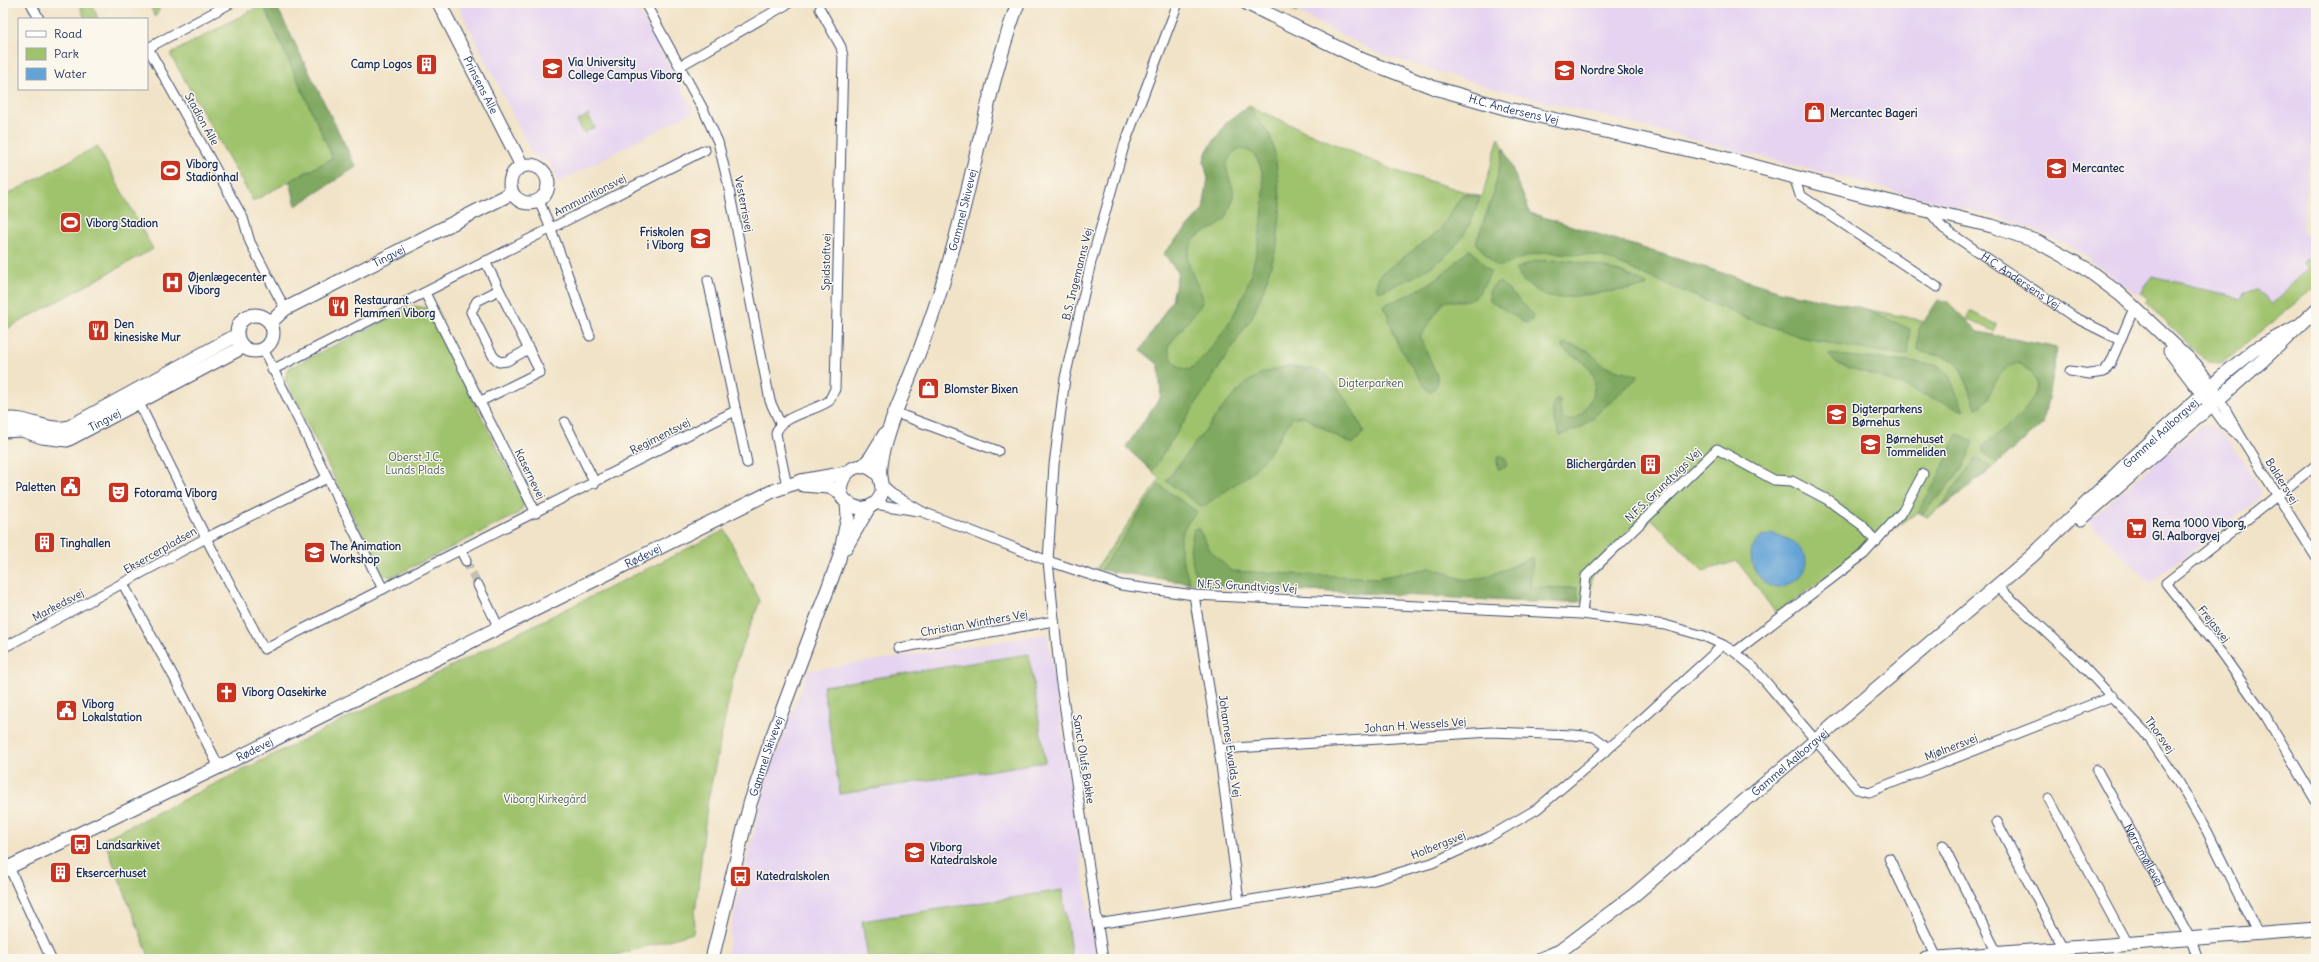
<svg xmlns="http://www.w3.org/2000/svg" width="2319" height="962" font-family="Delius,sans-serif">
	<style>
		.built { fill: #e5d3f1 }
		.green { fill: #9fc26c; stroke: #5d7865 }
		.forest { fill: #7fa860; stroke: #4d6c5f; fill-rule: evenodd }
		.water { fill: #64a3d6; stroke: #40699a }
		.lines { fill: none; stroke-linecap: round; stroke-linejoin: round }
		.street-tunnel { stroke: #c6bfb2; stroke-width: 9; stroke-dasharray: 9 4.5; stroke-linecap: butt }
		.street-casing { stroke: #3b4a6e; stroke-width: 11 }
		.secondary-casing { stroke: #3b4a6e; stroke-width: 15 }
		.street { stroke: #fff; stroke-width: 9 }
		.secondary { stroke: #fff; stroke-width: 13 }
		.labels { text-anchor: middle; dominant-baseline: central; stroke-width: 3; stroke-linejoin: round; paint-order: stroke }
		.poi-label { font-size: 11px; font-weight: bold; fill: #1b2f5e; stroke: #fbf7ec; text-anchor: start }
		.street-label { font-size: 11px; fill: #1b2f5e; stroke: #fbf7ec }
		.park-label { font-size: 11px; fill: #435b62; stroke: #fbf7ec }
	</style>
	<rect width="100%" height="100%" fill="#fbf7ec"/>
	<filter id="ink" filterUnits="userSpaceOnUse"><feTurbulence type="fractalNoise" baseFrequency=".025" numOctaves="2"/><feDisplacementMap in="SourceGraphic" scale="8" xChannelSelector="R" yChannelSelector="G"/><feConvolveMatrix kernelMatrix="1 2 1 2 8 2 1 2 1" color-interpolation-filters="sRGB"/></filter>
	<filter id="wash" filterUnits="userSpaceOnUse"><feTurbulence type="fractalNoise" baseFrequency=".012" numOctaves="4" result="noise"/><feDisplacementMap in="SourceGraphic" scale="16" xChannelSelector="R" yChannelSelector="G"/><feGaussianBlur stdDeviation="0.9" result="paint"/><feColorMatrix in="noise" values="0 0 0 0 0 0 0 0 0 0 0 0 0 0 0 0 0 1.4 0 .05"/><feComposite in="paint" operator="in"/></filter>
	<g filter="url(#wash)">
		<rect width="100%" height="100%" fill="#f1e3c7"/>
		<!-- built -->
		<g class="built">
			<path d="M457,3H634L694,111L559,182L550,163L533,155Z"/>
			<path d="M1280,3H2316V128L2310,151L2302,231L2316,244V287L2221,364L2208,363L2145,302L2148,299L2141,293L2137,294L2081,253L2034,229L2009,220L1492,88L1375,52Z"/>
			<path d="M2206,424L2212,425L2223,434L2241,458L2261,490L2259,498L2150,583L2088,521L2200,426Z"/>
			<path d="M1047,634L1096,959H726L733,920L765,786L808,671Z"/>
		</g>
		<!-- green -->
		<g class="green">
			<path d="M79,3H92L98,19H85Z"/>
			<path d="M149,3H156L159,10L155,17Z"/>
			<path d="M1280,3H1302L1297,12Z"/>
			<path d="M263,4L333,158L253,201L170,54Z"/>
			<path d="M1249,106L1393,170L1482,197L1499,137L1530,213L1783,292L2057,348L2043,424L1968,488L1927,517L1918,512L1776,613L1737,561L1703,571L1652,519L1592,576L1590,601L1528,602L1418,595L1254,589L1197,584L1096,569L1160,479L1126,447L1161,396L1159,365L1141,350L1172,301L1178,272L1163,254L1203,210L1208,179L1204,161L1207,151L1227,122Z"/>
			<path d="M588,115L595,127L584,133L577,121Z"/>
			<path d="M97,146L153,249L3,331V197Z"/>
			<path d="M2305,260H2310L2316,264V287L2221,364L2208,363L2145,302L2148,299L2141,293L2153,276L2242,299L2244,292L2257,291L2271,304L2309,268L2303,262Z"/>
			<path d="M414,306L426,308L429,312L523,499C524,509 520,513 512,517L392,577L382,574L285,379L289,368Z"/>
			<path d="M1970,311L1997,325L1994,331L1966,319Z"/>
			<path d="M725,530L760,601L737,660L707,805L693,933L602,959H150L104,839Z"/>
			<path d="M1029,654L1045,762L840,794L823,686Z"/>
			<path d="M1062,890L1072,959H868L862,921Z"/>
		</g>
		<!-- forest -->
		<g class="forest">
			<path d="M275,3L356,167L296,206L290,181L333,158L263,4Z"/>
			<path d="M1249,106L1270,136L1275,154L1281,205L1277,246L1264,288L1252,317L1152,471L1126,447L1161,396L1159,365L1141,350L1172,301L1178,272L1163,254L1203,210L1208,179L1204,161L1207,151L1227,122ZM1238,149C1284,147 1256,260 1248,283C1238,312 1214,351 1189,370C1176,368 1170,359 1168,346L1201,305L1203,299C1199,284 1184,266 1189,250C1196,228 1215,233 1225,219C1228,214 1230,207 1232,202C1240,182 1212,168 1238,149Z"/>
			<path d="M1504,148L1530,213L1783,292L1859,307L1910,329L1907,355L1847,347L1801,337L1743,317L1601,256L1548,252L1530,255L1503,266H1496L1476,243L1493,195Z"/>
			<path d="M1468,193L1480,197C1476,208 1472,221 1466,231C1448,263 1411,279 1379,292C1374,285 1377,280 1381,274L1440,230L1462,195Z"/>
			<path d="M1468,250H1471L1491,272C1481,289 1480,301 1458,301C1453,301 1448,300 1443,303L1420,337L1437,375L1438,384L1431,392L1427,390L1398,345L1384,305C1422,290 1440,280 1468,250Z"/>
			<path d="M1564,260C1597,264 1617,269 1647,284L1646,287L1560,298L1543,295L1522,280L1515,269L1535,261Z"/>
			<path d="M1497,282H1500L1530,311L1533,316L1532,320L1525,323L1490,300L1489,291Z"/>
			<path d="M1938,300L1947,301L1978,332L2057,348L2043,424L1997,463L1983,453V446C2005,427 2067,388 2018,363C1985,373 1998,402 1976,408C1969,391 1965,366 1947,357C1937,352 1925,357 1917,348L1919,329Z"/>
			<path d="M1565,343L1587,350L1604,366L1639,376L1581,428L1560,435C1556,424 1548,411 1556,399L1560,400C1560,405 1559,415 1564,418C1577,429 1603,391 1592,372C1586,362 1573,355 1563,349V345Z"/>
			<path d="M1828,354L1938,365L1949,376L1964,411L1883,378L1837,364Z"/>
			<path d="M1289,366C1299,367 1313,368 1323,373C1335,380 1359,419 1364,432L1353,444L1343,440L1303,416L1292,418L1270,452L1250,474L1202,507L1166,481L1224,406L1245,384L1262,373Z"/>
			<path d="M1958,434L1973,441C1969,466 1940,496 1922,514L1918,512L1940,473Z"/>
			<path d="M1500,455L1507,461L1506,467L1498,469L1497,461Z"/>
			<path d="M1976,458L1991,468L1939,508Z"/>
			<path d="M1159,485L1197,512C1171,538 1180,551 1190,583L1101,570Z"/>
			<path d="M1198,528L1210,550L1231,571L1377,578L1430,568C1443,569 1455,579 1468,580C1486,580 1516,564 1533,557L1530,587L1577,588L1579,602C1507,603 1435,596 1363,593C1308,590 1252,591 1197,584L1190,549L1194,529Z"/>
		</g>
		<!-- water -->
		<path class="water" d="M1772,534C1811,542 1820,573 1780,588C1755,588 1734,541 1772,534Z"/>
	</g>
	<g filter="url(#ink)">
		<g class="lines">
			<!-- street-tunnel -->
			<path class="street-tunnel" d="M466,561L478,585"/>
			<defs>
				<g id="street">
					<path d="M31,3L39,19"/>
					<path d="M231,3L148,48L243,218L250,242L285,309"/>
					<path d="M645,3L704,111L718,142L727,179L770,401L780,423"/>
					<path d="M680,66L789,3"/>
					<path d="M1794,177L1800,195L1937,287"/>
					<path d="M539,201L551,229L590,336"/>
					<path id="s1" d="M1929,211L1943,228L1956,237L2074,317L2120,340"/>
					<path d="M708,280L747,463"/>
					<path d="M499,290L477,301L471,312L493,356L499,362L507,361L529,349"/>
					<path d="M425,293L536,513"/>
					<path d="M263,349L383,589"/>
					<path d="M272,370L705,150"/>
					<path d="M2070,371L2090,374L2104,372L2111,362L2134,308"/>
					<path d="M2219,398L2241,437L2316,557"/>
					<path d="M481,401L540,372L485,261"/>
					<path d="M2211,405L2224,423L2238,435"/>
					<path d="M896,413L998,451"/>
					<path d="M565,422L595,483"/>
					<path d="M2316,465L2166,583L2222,654L2265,715L2316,801"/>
					<path d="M327,478L206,538L264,649L735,411"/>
					<path d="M882,485L892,494L923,512L1048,561L1121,585L1194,595L1582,614L1665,625L1704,636L1723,645L1735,652L1754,668L1857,789L1869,792L2113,696"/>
					<path d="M787,486L776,434C779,416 815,411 829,401L835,389L843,57L841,47L820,9"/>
					<path d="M875,504L918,511"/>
					<path d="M461,551L466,561"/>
					<path d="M123,584L175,679L219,767"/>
					<path d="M478,585L499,628"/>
					<path d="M1997,586L2077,660L2145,732L2178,781L2207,831L2258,934"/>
					<path d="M1194,595L1219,749L1239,901"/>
					<path d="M1582,614L1586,576L1717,449L1774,480L1792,481L1828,500L1862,525L1876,542"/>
					<path d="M3,648L206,538L136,397"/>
					<path d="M899,648L1054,621"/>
					<path d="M1735,652L1864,554L1903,511L1923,474"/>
					<path d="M1219,749L1491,732L1573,735L1594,737L1609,748"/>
					<path id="s2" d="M2097,770L2191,940L2198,959"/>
					<path d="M2049,799L2127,944"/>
					<path d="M1997,822L2063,949"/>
					<path d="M1943,845L1998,955"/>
					<path d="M1889,858L1937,958"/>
					<path d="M9,867L51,959"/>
					<path d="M1097,924L1371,881L1432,863L1489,837L1537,809L1629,731L1723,645"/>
					<path d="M1103,959L1060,677L1048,561L1054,465L1065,378L1091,262L1124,146L1178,3"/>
				</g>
				<g id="secondary">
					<path id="s3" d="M439,3L522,166"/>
					<path id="s4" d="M1246,3L1363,60L1435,88L1508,109L1716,156L1866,196L1992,226L2038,242L2085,268L2121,295L2195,365L2219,398"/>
					<circle cx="529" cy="184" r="19"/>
					<circle cx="255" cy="333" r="18"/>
					<path id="s5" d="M270,323L285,309L512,193"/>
					<path d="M2170,351L2208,401"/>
					<path d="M3,420C27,415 46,433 69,427L237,335"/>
					<path id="s6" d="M3,431L22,430L42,437L67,440L243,347"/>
					<path d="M862,467L871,457L885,434"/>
					<path id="s7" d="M880,477C856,445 822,493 853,506C859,509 865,509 871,506C875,504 879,500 881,495C884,488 880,483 880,476C878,462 888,432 893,418C915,365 936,310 951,255C975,172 988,85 1018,3"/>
					<path d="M803,485L829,487L841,492"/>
					<path d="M2081,519L2263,360L2316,310"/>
					<path d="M846,547L869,507"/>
					<path id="s8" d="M3,870L219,767L773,491L801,481L846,473"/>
					<path id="s9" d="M712,959L750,804L771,740L839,559L848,517L847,502"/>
					<path id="s10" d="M1541,959L1560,951L1634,895L2032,556L2134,457L2226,373L2254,350L2300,325"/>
					<path d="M1926,959L2316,929"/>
				</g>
			</defs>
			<!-- street casing -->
			<use href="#street" class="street-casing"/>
			<!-- secondary casing -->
			<use href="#secondary" class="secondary-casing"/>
			<!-- street -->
			<use href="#street" class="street"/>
			<!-- secondary -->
			<use href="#secondary" class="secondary"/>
		</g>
	</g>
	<!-- icons -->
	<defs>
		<symbol id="building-square" viewBox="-11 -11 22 22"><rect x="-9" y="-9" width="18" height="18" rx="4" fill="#c8321e" stroke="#fbf7ec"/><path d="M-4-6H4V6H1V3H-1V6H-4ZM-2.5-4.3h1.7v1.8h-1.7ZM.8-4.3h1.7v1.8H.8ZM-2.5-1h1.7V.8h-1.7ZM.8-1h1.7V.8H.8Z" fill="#fff"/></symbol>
		<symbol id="university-square" viewBox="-11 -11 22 22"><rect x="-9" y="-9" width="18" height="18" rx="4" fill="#c8321e" stroke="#fbf7ec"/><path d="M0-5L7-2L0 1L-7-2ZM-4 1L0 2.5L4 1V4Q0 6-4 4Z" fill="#fff"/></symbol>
		<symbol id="school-square" viewBox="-11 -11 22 22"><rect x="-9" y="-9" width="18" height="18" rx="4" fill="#c8321e" stroke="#fbf7ec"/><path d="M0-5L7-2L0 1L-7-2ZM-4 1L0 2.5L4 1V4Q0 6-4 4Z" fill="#fff"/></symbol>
		<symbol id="shop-square" viewBox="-11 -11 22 22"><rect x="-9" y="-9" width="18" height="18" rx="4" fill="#c8321e" stroke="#fbf7ec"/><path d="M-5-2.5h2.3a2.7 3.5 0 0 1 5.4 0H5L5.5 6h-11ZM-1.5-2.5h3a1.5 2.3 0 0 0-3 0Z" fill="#fff"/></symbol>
		<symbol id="stadium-square" viewBox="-11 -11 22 22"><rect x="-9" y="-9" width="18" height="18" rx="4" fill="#c8321e" stroke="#fbf7ec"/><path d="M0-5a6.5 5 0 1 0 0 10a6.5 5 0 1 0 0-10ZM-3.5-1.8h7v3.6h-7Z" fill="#fff"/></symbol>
		<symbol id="hospital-square" viewBox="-11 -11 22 22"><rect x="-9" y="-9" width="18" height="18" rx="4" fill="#c8321e" stroke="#fbf7ec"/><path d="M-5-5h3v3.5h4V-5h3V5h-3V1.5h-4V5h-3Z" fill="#fff"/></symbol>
		<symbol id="restaurant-square" viewBox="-11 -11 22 22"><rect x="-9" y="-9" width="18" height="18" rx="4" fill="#c8321e" stroke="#fbf7ec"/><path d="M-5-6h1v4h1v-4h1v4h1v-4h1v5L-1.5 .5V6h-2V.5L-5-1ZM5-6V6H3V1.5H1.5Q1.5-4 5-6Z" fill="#fff"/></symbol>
		<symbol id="civic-square" viewBox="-11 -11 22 22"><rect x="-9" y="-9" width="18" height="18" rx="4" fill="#c8321e" stroke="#fbf7ec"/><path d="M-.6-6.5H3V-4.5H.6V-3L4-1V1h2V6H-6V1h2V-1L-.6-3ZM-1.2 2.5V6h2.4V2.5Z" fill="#fff"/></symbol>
		<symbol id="theatre-square" viewBox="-11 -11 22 22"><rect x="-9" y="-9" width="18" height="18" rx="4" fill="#c8321e" stroke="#fbf7ec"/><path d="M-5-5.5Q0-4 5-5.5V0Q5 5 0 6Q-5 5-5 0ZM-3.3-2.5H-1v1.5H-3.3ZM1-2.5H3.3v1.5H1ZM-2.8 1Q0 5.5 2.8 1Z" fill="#fff"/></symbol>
		<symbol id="supermarket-square" viewBox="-11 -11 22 22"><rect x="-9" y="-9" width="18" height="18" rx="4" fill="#c8321e" stroke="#fbf7ec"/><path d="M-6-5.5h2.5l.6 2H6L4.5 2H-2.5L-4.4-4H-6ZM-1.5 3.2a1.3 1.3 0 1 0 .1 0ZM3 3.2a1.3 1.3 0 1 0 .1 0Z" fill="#fff"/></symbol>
		<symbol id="church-square" viewBox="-11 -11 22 22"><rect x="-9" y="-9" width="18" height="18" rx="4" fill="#c8321e" stroke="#fbf7ec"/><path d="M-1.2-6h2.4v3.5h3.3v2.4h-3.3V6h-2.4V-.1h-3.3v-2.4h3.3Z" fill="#fff"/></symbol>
		<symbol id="bus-square" viewBox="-11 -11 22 22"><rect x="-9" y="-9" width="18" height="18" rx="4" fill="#c8321e" stroke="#fbf7ec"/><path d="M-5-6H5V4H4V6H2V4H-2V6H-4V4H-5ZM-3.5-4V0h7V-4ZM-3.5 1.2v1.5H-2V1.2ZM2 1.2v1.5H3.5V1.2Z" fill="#fff"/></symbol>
	</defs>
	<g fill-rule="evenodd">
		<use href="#building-square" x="414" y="52" width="25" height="25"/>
		<use href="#university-square" x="540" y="56" width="25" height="25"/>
		<use href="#school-square" x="1552" y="58" width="25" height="25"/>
		<use href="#shop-square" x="1802" y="100" width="25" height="25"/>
		<use href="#school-square" x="2044" y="156" width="25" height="25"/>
		<use href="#stadium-square" x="158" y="158" width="25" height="25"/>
		<use href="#stadium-square" x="58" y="210" width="25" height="25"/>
		<use href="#school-square" x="688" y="226" width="25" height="25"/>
		<use href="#hospital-square" x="160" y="270" width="25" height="25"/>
		<use href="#restaurant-square" x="326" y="294" width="25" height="25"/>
		<use href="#restaurant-square" x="86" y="318" width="25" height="25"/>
		<use href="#shop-square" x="916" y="376" width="25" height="25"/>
		<use href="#school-square" x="1824" y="402" width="25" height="25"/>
		<use href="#school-square" x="1858" y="432" width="25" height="25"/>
		<use href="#building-square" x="1638" y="452" width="25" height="25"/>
		<use href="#civic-square" x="58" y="474" width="25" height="25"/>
		<use href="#theatre-square" x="106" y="480" width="25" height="25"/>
		<use href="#supermarket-square" x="2124" y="516" width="25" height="25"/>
		<use href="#building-square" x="32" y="530" width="25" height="25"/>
		<use href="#school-square" x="302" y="540" width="25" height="25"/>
		<use href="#church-square" x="214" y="680" width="25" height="25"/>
		<use href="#civic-square" x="54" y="698" width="25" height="25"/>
		<use href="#bus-square" x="68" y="832" width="25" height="25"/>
		<use href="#school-square" x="902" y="840" width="25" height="25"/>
		<use href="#building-square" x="48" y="860" width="25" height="25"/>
		<use href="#bus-square" x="728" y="864" width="25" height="25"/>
	</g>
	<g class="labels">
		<!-- poi labels -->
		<g class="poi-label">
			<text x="568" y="62">Via University<tspan x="568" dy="13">College Campus Viborg</tspan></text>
			<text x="412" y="64" text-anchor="end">Camp Logos</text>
			<text x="1580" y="70">Nordre Skole</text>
			<text x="1830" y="113">Mercantec Bageri</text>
			<text x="186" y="164">Viborg<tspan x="186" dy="13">Stadionhal</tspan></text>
			<text x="2072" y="168">Mercantec</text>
			<text x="86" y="223">Viborg Stadion</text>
			<text x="684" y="232" text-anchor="end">Friskolen<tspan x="684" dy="13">i Viborg</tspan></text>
			<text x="188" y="277">Øjenlægecenter<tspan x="188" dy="13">Viborg</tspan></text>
			<text x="354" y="300">Restaurant<tspan x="354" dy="13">Flammen Viborg</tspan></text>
			<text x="114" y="324">Den<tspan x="114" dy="13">kinesiske Mur</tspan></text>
			<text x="944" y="389">Blomster Bixen</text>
			<text x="1852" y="409">Digterparkens<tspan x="1852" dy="13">Børnehus</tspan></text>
			<text x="1886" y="439">Børnehuset<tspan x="1886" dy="13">Tommeliden</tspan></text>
			<text x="1636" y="464" text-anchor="end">Blichergården</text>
			<text x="56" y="487" text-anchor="end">Paletten</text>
			<text x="134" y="493">Fotorama Viborg</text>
			<text x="2152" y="523">Rema 1000 Viborg,<tspan x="2152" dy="13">Gl. Aalborgvej</tspan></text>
			<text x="60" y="543">Tinghallen</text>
			<text x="330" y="546">The Animation<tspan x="330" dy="13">Workshop</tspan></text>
			<text x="242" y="692">Viborg Oasekirke</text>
			<text x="82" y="704">Viborg<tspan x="82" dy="13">Lokalstation</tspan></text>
			<text x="96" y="845">Landsarkivet</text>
			<text x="930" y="847">Viborg<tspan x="930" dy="13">Katedralskole</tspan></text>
			<text x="76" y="873">Eksercerhuset</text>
			<text x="756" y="876">Katedralskolen</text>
		</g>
		<!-- street labels -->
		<g class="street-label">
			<text stroke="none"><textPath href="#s3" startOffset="92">Prinsens Alle</textPath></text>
			<text stroke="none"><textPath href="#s4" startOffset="289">H.C. Andersens Vej</textPath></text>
			<text transform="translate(202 119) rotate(61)">Stadion Alle</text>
			<text transform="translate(590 195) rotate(-27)">Ammunitionsvej</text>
			<text transform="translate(744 204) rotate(79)">Vesterrisvej</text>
			<text stroke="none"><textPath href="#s7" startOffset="411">Gammel Skivevej</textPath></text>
			<text stroke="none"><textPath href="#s5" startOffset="137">Tingvej</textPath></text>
			<text transform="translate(826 262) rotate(-89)">Spidstoftvej</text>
			<text transform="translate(1077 274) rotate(-76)">B.S. Ingemanns Vej</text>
			<text stroke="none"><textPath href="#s1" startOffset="116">H.C. Andersens Vej</textPath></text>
			<text stroke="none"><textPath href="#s6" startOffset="108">Tingvej</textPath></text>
			<text stroke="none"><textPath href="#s10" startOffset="814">Gammel Aalborgvej</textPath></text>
			<text transform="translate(660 436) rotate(-27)">Regimentsvej</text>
			<text transform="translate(530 474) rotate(64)">Kasernevej</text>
			<text transform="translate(2282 481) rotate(58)">Baldersvej</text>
			<text transform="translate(1663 485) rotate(-44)">N.F.S. Grundtvigs Vej</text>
			<text transform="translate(160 550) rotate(-30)">Eksercerpladsen</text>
			<text stroke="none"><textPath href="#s8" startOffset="713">Rødevej</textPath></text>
			<text transform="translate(1247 586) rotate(3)">N.F.S. Grundtvigs Vej</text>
			<text transform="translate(58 605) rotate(-28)">Markedsvej</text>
			<text transform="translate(974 623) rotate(-10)">Christian Winthers Vej</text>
			<text transform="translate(2214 624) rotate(52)">Frejasvej</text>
			<text transform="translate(1415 725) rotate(-4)">Johan H. Wessels Vej</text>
			<text transform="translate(2160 735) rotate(54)">Thorsvej</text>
			<text transform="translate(1230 746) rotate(82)">Johannes Ewalds Vej</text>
			<text transform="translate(1951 747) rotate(-21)">Mjølnersvej</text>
			<text stroke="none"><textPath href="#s8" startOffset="279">Rødevej</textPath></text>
			<text stroke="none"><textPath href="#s9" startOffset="210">Gammel Skivevej</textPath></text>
			<text transform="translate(1084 759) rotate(81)">Sanct Olufs Bakke</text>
			<text stroke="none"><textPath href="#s10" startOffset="318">Gammel Aalborgvej</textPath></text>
			<text transform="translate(1438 845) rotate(-22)">Holbergsvej</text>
			<text stroke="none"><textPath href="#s2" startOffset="97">Nørremøllevej</textPath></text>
		</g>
		<!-- park labels -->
		<g class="park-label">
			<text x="1371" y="383">Digterparken</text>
			<text x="415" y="457">Oberst J.C.<tspan x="415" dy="13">Lunds Plads</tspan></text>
			<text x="545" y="799">Viborg Kirkegård</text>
		</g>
	</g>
	<!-- margin -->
	<rect width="2319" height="962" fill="none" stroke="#fbf7ec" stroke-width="16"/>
	<!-- legend -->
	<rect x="18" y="18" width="130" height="72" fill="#fbf7ec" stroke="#a1a7b3"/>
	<rect x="26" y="31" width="20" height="6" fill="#ffffff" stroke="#a1a7b3"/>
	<text x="54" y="38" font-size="12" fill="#1b2f5e">Road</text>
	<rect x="26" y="48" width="20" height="12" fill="#9fc26c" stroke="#a1a7b3"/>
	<text x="54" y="58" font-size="12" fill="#1b2f5e">Park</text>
	<rect x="26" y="68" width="20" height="12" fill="#64a3d6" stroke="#a1a7b3"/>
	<text x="54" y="78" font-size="12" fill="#1b2f5e">Water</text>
</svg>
